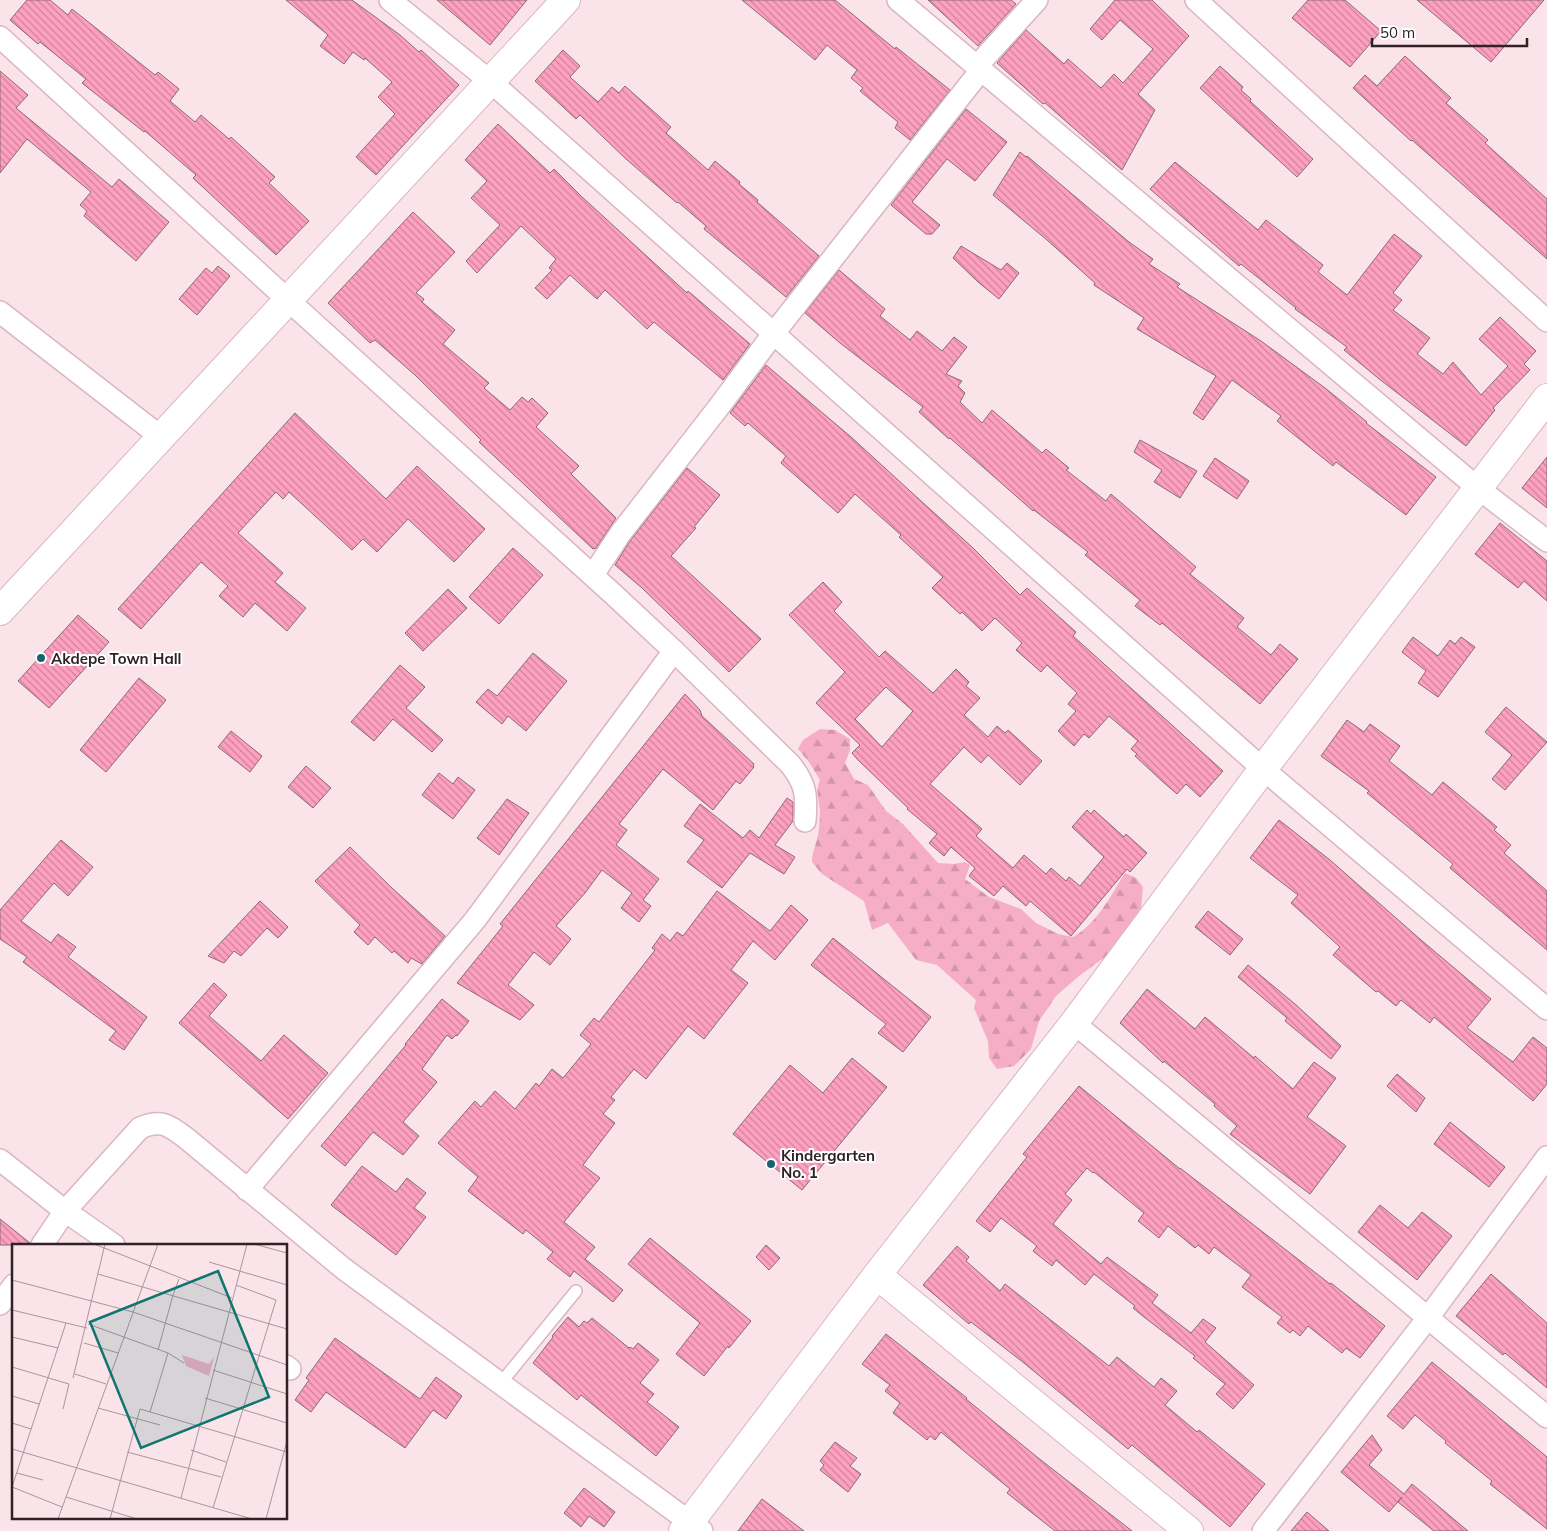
<svg xmlns="http://www.w3.org/2000/svg" width="1547" height="1531" font-family="Mulish,sans-serif">
	<style>
		.forest { fill: url(#forest-firs) }
		.building { fill: url(#building-back-hatch); stroke: #8b6a74; fill-rule: evenodd }
		.lines { fill: none; stroke-linecap: round; stroke-linejoin: round }
		.lane-casing { stroke: #dbb5c1; stroke-width: 14 }
		.street-casing { stroke: #dbb5c1; stroke-width: 24 }
		.secondary-casing { stroke: #dbb5c1; stroke-width: 30 }
		.lane { stroke: #fff; stroke-width: 11 }
		.street { stroke: #fff; stroke-width: 21 }
		.secondary { stroke: #fff; stroke-width: 28 }
		.poi-dot { fill: #1a6171; stroke: #fff; stroke-width: 2 }
		.labels { text-anchor: middle; dominant-baseline: central; stroke-width: 4; stroke-linejoin: round; paint-order: stroke }
		.poi-label { font-size: 15px; font-weight: bold; fill: #2f2126; stroke: #fff; text-anchor: start }
		.inset-road { fill: none; stroke: #a9959c; stroke-width: 1 }
		.view { fill: #0f766e; fill-opacity: 0.15; stroke: #0f766e; stroke-width: 2.5 }
		.inset-edge { fill: none; stroke: #2f2126; stroke-width: 2.5 }
	</style>
	<defs>
		<pattern id="forest-firs" width="22" height="20" patternUnits="userSpaceOnUse" patternTransform="scale(1.25)"><rect width="22" height="20" fill="#f5aec5"/><path d="M5 1l3.5 6h-7zM16 11l3.5 6h-7z" fill="#d295a9"/></pattern>
		<pattern id="building-back-hatch" width="6" height="6" patternUnits="userSpaceOnUse" patternTransform="scale(1.25)"><rect width="6" height="6" fill="#fea0c0"/><path d="M-1 5l2 2M0 0l6 6M5-1l2 2" fill="none" stroke="#ce829c"/></pattern>
	</defs>
	<rect width="100%" height="100%" fill="#fbe3ea"/>
	<!-- forest -->
	<path class="forest" d="M820,729L835,730L850,739V750L845,763L854,779L868,785L886,811L903,824L938,863L954,864L965,862L970,865L965,879L989,897L1021,909L1036,923L1058,934L1073,937C1098,923 1110,896 1125,873L1136,878L1143,887L1141,908L1126,931L1109,954L1079,976L1056,996L1039,1021L1031,1049L1014,1066L997,1069L989,1058L988,1041L974,1008L976,1000L937,965L916,960L888,923L872,930L864,901L822,874L812,862C812,854 814,850 816,843C819,834 820,820 820,811C819,799 815,791 820,780L809,762L798,749L803,740Z"/>
	<!-- building -->
	<g class="building">
		<path d="M27,0H50L68,15L72,9L155,75L158,72L179,89L170,101L195,122L201,115L229,139L231,137L275,177L269,183L309,221L276,255L193,178L196,175L145,131L144,132L82,83L86,79L40,42L38,44L10,20Z"/>
		<path d="M286,0H352L400,35L419,52L421,50L459,85L376,175L356,157L395,114L378,97L392,82L365,58L364,60L353,52L344,64L320,46L328,35Z"/>
		<path d="M437,0H527L490,45Z"/>
		<path d="M742,0H835L895,49L896,47L950,90L910,140L895,128L898,122L860,91L863,88L851,78L857,70L827,45L815,60Z"/>
		<path d="M928,0H1011L1016,4L978,46Z"/>
		<path d="M1115,0H1152L1189,36L1138,94L1155,110L1122,170L1045,103L1043,104L997,63L1026,30L1064,64L1068,59L1101,88L1114,74L1123,83L1153,49L1120,20L1102,40L1090,29Z"/>
		<path d="M1308,0H1345L1381,31L1350,67L1292,18Z"/>
		<path d="M1417,0H1544L1491,62Z"/>
		<path d="M563,50L580,66L570,77L598,102L612,87L619,93L625,86L671,127L666,133L708,170L715,161L740,182L739,184L758,200L757,202L819,256L786,297L704,229L706,226L678,202L677,203L626,159L580,115L576,119L535,81Z"/>
		<path d="M1405,56L1451,98L1446,103L1488,140L1485,143L1547,199V259L1412,140L1411,141L1353,88L1365,75L1377,86Z"/>
		<path d="M1220,66L1243,87L1241,90L1251,99L1250,101L1313,159L1297,177L1200,88Z"/>
		<path d="M0,71L28,95L16,108L112,187L119,179L169,222L136,261L84,216L87,211L80,205L91,192L27,139L0,173Z"/>
		<path d="M966,109L1007,142L975,181L947,159L912,202L940,225L932,234H926L891,205Z"/>
		<path d="M498,124L550,173L554,169L581,196L687,293L688,291L750,344L723,380L654,322L647,329L605,290L597,299L570,275L547,299L535,288L552,270L549,268L556,259L521,226L477,273L466,261L500,225L471,198L487,181L465,160Z"/>
		<path d="M1020,152L1026,157L1027,156L1129,242L1153,259L1149,264L1180,284L1177,287L1261,341L1325,388L1367,422L1366,423L1436,477L1406,515L1336,462L1333,466L1277,421L1281,416L1232,380L1203,420L1193,413L1216,376L1137,329L1144,318L1094,285L1095,283L1047,240L993,195Z"/>
		<path d="M1175,162L1258,230L1266,220L1323,265L1318,272L1347,295L1394,234L1422,256L1393,293L1402,300L1393,310L1430,338L1417,354L1443,374L1453,362L1481,395L1508,366L1479,339L1500,317L1536,351L1524,364L1530,370L1493,408L1495,410L1466,446L1378,378L1344,350L1347,347L1295,309L1296,308L1241,264L1239,266L1150,189Z"/>
		<path d="M413,212L455,252L416,293L424,299L422,302L455,330L443,344L489,383L484,388L510,410L522,397L528,402L532,398L548,413L536,427L579,466L571,474L616,518L596,548L593,549L479,442L481,440L415,375L375,340L370,343L328,303Z"/>
		<path d="M961,246L1001,270L1007,263L1019,273L999,299L978,282L953,258Z"/>
		<path d="M218,266L230,276L197,315L179,299L206,268L212,273Z"/>
		<path d="M839,270L885,309L880,316L910,340L917,331L942,351L954,337L967,347L946,374L962,381L958,386L965,393L960,402L982,423L992,410L1042,453L1046,449L1069,468L1066,470L1106,501L1111,494L1196,567L1190,574L1244,618L1237,627L1271,655L1280,644L1298,659L1260,704L1162,623L1160,625L1135,606L1140,600L1085,555L1088,552L1034,510L1033,511L950,438L949,439L919,412L923,407L840,343L805,313Z"/>
		<path d="M766,365L851,437L921,501L972,547L1020,595L1027,588L1076,632L1073,636L1223,771L1200,797L1186,784L1177,794L1163,782L1135,756L1137,754L1131,749L1138,741L1109,716L1089,738L1084,734L1074,746L1058,731L1076,711L1068,704L1077,693L1047,665L1041,672L1016,650L1022,643L995,618L982,631L962,612L960,614L932,588L943,577L899,537L901,535L855,494L838,513L781,463L786,456L748,423L745,426L730,413Z"/>
		<path d="M295,413L386,499L417,466L485,529L454,562L408,519L377,552L363,539L352,550L289,492L283,499L276,492L238,533L283,573L275,582L306,608L287,631L255,603L243,617L219,596L228,586L201,562L141,629L118,609Z"/>
		<path d="M1140,440L1197,471L1180,498L1154,482L1162,470L1134,452Z"/>
		<path d="M1547,457V508L1522,488Z"/>
		<path d="M1215,458L1249,481L1237,499L1203,476Z"/>
		<path d="M687,468L720,495L694,527L696,528L671,556L761,639L729,672L642,588L615,565L630,541Z"/>
		<path d="M1500,523L1547,561V601L1524,581L1518,588L1475,554Z"/>
		<path d="M513,548L543,575L499,624L469,597Z"/>
		<path d="M823,582L842,602L834,611L879,657L885,651L933,693L956,669L969,682L966,686L980,698L964,715L988,737L997,726L1005,733L1008,730L1042,761L1020,785L988,755L981,763L964,747L930,784L982,829L976,836L1013,868L1024,855L1046,874L1051,868L1066,881L1069,877L1080,886L1104,857L1072,827L1087,810L1091,814L1094,810L1124,837L1126,834L1147,853L1130,872L1127,869L1071,936L1030,901L1026,906L1003,886L994,896L969,876L975,868L951,847L944,856L929,843L937,834L907,809L908,808L857,759L852,753L860,745L816,703L845,672L789,615ZM886,687L913,711L882,747L855,719Z"/>
		<path d="M448,589L467,608L423,651L405,633Z"/>
		<path d="M78,615L109,642L49,708L18,681Z"/>
		<path d="M1413,637L1438,656L1450,640L1455,644L1461,637L1475,647L1438,697L1418,683L1426,671L1402,652Z"/>
		<path d="M533,653L567,681L526,731L508,716L502,724L476,702L488,689L497,696Z"/>
		<path d="M400,665L425,687L406,708L443,740L432,752L393,719L374,741L351,722Z"/>
		<path d="M139,678L166,700L106,772L80,750Z"/>
		<path d="M685,694L700,710L702,716L754,764L753,766L754,767L740,784L736,781L713,810L663,769L619,824L627,830L616,845L659,879L643,900L651,906L639,922L621,908L632,893L602,870L585,893L556,926L571,939L550,965L534,952L508,985L534,1005L520,1020L457,983L503,926L500,924Z"/>
		<path d="M1506,707L1547,742L1505,790L1492,779L1512,755L1485,732Z"/>
		<path d="M1347,720L1364,732L1370,724L1400,746L1389,761L1432,795L1443,782L1497,827L1494,830L1511,845L1504,853L1547,891V950L1450,868L1453,864L1367,793L1369,791L1321,756Z"/>
		<path d="M231,731L262,756L250,772L218,747Z"/>
		<path d="M306,766L331,788L313,808L288,787Z"/>
		<path d="M439,773L453,784L458,777L475,790L453,819L422,795Z"/>
		<path d="M787,798L793,802V821L775,845L795,857L784,874L750,853L722,888L687,862L704,840L684,826L700,804L743,838L750,830L759,838Z"/>
		<path d="M507,799L529,813L499,855L477,838Z"/>
		<path d="M1279,820L1330,860L1421,940L1491,999L1467,1028L1513,1062L1533,1037L1547,1048V1084L1533,1101L1434,1017L1430,1023L1401,1000L1396,1006L1378,991L1376,992L1333,955L1340,947L1291,903L1298,895L1250,858Z"/>
		<path d="M61,840L93,867L68,896L54,883L21,921L51,943L58,934L76,947L68,957L147,1017L124,1050L109,1040L116,1031L23,962L27,957L0,939V910Z"/>
		<path d="M350,847L392,888L445,936L422,964L411,958L408,963L394,951L392,953L375,937L368,945L354,932L360,925L315,881Z"/>
		<path d="M717,891L770,931L791,905L808,920L775,960L753,941L731,970L748,983L704,1039L688,1026L646,1079L634,1069L611,1097L615,1100L603,1114L615,1123L583,1165L600,1178L564,1222L595,1247L585,1259L623,1290L613,1302L574,1271L570,1277L547,1259L553,1252L526,1230L523,1234L468,1191L478,1177L438,1143L475,1101L481,1107L495,1091L515,1109L536,1083L539,1086L552,1069L563,1078L591,1044L580,1035L594,1018L599,1022L655,950L652,948L662,934L670,941L677,932L683,936Z"/>
		<path d="M260,901L288,927L278,938L267,928L241,956L234,951L224,963L208,956Z"/>
		<path d="M1208,911L1243,939L1230,955L1195,927Z"/>
		<path d="M833,938L931,1017L903,1052L878,1033L886,1024L811,965Z"/>
		<path d="M1248,965L1295,1004L1341,1046L1331,1059L1285,1021L1287,1018L1238,977Z"/>
		<path d="M214,983L227,995L209,1016L261,1061L284,1035L328,1073L288,1119L179,1023Z"/>
		<path d="M1147,989L1195,1029L1205,1017L1254,1058L1255,1056L1293,1089L1314,1062L1336,1078L1307,1117L1346,1146L1310,1194L1230,1134L1237,1126L1214,1106L1215,1104L1164,1061L1163,1063L1120,1023Z"/>
		<path d="M442,999L469,1021L457,1036L456,1035L452,1039L447,1035L422,1069L437,1082L403,1122L419,1136L403,1155L373,1132L345,1166L321,1146L406,1045L405,1044Z"/>
		<path d="M852,1058L887,1087L802,1190L733,1134L790,1065L823,1093Z"/>
		<path d="M1397,1074L1425,1098L1416,1112L1387,1086Z"/>
		<path d="M1079,1086L1180,1169V1168L1330,1284L1331,1283L1385,1326L1360,1358L1346,1348L1342,1353L1308,1326L1300,1336L1293,1330L1290,1333L1277,1323L1282,1317L1242,1287L1251,1275L1214,1247L1209,1254L1198,1245L1195,1248L1168,1226L1159,1238L1138,1221L1144,1213L1094,1172L1093,1173L1087,1168L1065,1194L1072,1200L1053,1224L1101,1264L1107,1257L1158,1295L1152,1303L1191,1333L1203,1319L1216,1328L1205,1342L1254,1385L1233,1409L1216,1394L1225,1384L1193,1358L1195,1356L1144,1317L1133,1308L1135,1306L1094,1274L1085,1285L1056,1260L1052,1266L1033,1251L1037,1246L1001,1218L990,1232L976,1221L1027,1157L1023,1154Z"/>
		<path d="M1450,1122L1505,1167L1489,1187L1434,1144Z"/>
		<path d="M362,1166L396,1192L407,1178L426,1193L414,1208L426,1217L396,1255L331,1205Z"/>
		<path d="M1380,1205L1408,1228L1422,1212L1452,1236L1417,1280L1358,1232Z"/>
		<path d="M0,1219L30,1243V1245H0Z"/>
		<path d="M650,1238L751,1321L729,1348L728,1346L704,1376L676,1354L700,1323L628,1264Z"/>
		<path d="M766,1245L780,1258L769,1270L756,1257Z"/>
		<path d="M957,1246L969,1257L966,1261L1000,1291L1005,1284L1109,1366L1117,1357L1154,1387L1161,1378L1177,1391L1165,1405L1197,1432L1199,1430L1265,1484L1230,1527L1132,1445L1128,1449L1024,1363L971,1322L969,1324L923,1285Z"/>
		<path d="M1491,1274L1547,1323V1388L1505,1353L1503,1355L1456,1316Z"/>
		<path d="M568,1317L579,1327L584,1321L587,1323L592,1318L629,1348L630,1347L633,1349L638,1343L659,1360L640,1383L654,1394L647,1402L679,1427L656,1456L581,1395L577,1400L533,1363L553,1337L552,1336Z"/>
		<path d="M886,1334L967,1398L966,1399L1037,1457L1132,1531H1055L1007,1493L1010,1489L941,1432L935,1440L930,1436L927,1440L893,1413L900,1403L885,1391L890,1385L862,1364Z"/>
		<path d="M335,1338L420,1399L436,1377L462,1396L446,1419L433,1410L405,1448L326,1392L311,1412L295,1400L309,1380L306,1378Z"/>
		<path d="M1432,1362L1547,1457V1529L1490,1484L1492,1481L1445,1443L1446,1441L1415,1415L1403,1429L1387,1416Z"/>
		<path d="M1372,1435L1382,1450L1369,1465L1404,1494L1412,1484L1468,1531H1434L1398,1502L1402,1497L1389,1512L1341,1472Z"/>
		<path d="M835,1442L857,1458L850,1466L861,1474L848,1492L820,1470L824,1465L820,1461Z"/>
		<path d="M584,1488L615,1512L604,1527L589,1516L581,1527L564,1513Z"/>
		<path d="M762,1499L804,1531H738Z"/>
		<path d="M1307,1512L1329,1531H1291Z"/>
	</g>
	<g class="lines">
		<defs>
			<path id="lane" d="M500,1384L576,1291"/>
			<g id="street">
				<path d="M390,0L491,82L1263,769L1547,1009"/>
				<path d="M898,0L1479,489L1547,541"/>
				<path d="M1196,0L1547,321"/>
				<path d="M0,37L288,300L613,594L674,651L790,764C806,784 807,795 805,821"/>
				<path d="M977,66L1037,0"/>
				<path d="M0,312L161,437"/>
				<path d="M593,575L620,534L718,408L774,333L981,70"/>
				<path d="M1074,1023L1547,1417"/>
				<path d="M0,1160L65,1211L114,1245"/>
				<path d="M247,1190L475,920L674,651"/>
				<path d="M42,1245L65,1211L140,1128C161,1119 169,1125 186,1138L344,1269L702,1531"/>
				<path d="M0,1304L14,1285"/>
				<path d="M286,1366L290,1369"/>
				<path d="M1263,1531L1427,1319L1547,1157"/>
			</g>
			<g id="secondary">
				<path d="M0,611L566,0"/>
				<path d="M877,1275L1189,1531"/>
				<path d="M683,1531L877,1275L1074,1023L1263,769L1547,398"/>
			</g>
		</defs>
		<!-- lane casing -->
		<use href="#lane" class="lane-casing"/>
		<!-- street casing -->
		<use href="#street" class="street-casing"/>
		<!-- secondary casing -->
		<use href="#secondary" class="secondary-casing"/>
		<!-- lane -->
		<use href="#lane" class="lane"/>
		<!-- street -->
		<use href="#street" class="street"/>
		<!-- secondary -->
		<use href="#secondary" class="secondary"/>
	</g>
	<!-- markers -->
	<g class="poi-dot">
		<circle cx="41" cy="658" r="5"/>
		<circle cx="771" cy="1164" r="5"/>
	</g>
	<g class="labels">
		<!-- poi labels -->
		<g class="poi-label">
			<text x="51" y="658">Akdepe Town Hall</text>
			<text x="781" y="1155">Kindergarten<tspan x="781" dy="17">No. 1</tspan></text>
		</g>
	</g>
	<!-- overview -->
	<g transform="translate(12 1244)">
		<rect width="275" height="275" fill="#fbe3ea"/>
		<path d="M170,111L197,120L202,113L197,132L174,122Z" fill="#f5aec5"/>
		<path class="inset-road" d="M82,0L220,54M242,0L275,9M197,18L275,41M86,30L275,85M0,36L121,68L275,121M161,51L167,35M0,66L75,84M76,80L156,109L172,119M0,93L46,104M72,99L106,109M146,106L161,51M0,123L57,140L51,165M201,126L275,150M63,130L94,140M61,134L93,0M0,152L27,160M193,154L275,179M86,164L148,181M138,168L156,109M0,179L19,185M0,205L240,275M179,206L214,218M115,208L209,233M5,229L31,236M54,253L125,275M169,254L235,0M50,263L0,243L54,79M201,264L264,56L224,41M46,275L146,0M98,275L128,165L275,208M254,275L275,197"/>
		<path class="view" d="M206,27L257,153L129,204L78,78Z"/>
		<rect width="275" height="275" class="inset-edge"/>
	</g>
	<!-- scale -->
	<path d="M1372 38v8h155v-8" fill="none" stroke="#2f2126" stroke-width="2.5"/>
	<text x="1380" y="38" font-size="15" fill="#2f2126" stroke="#ffffff" stroke-width="4" paint-order="stroke">50 m</text>
</svg>
